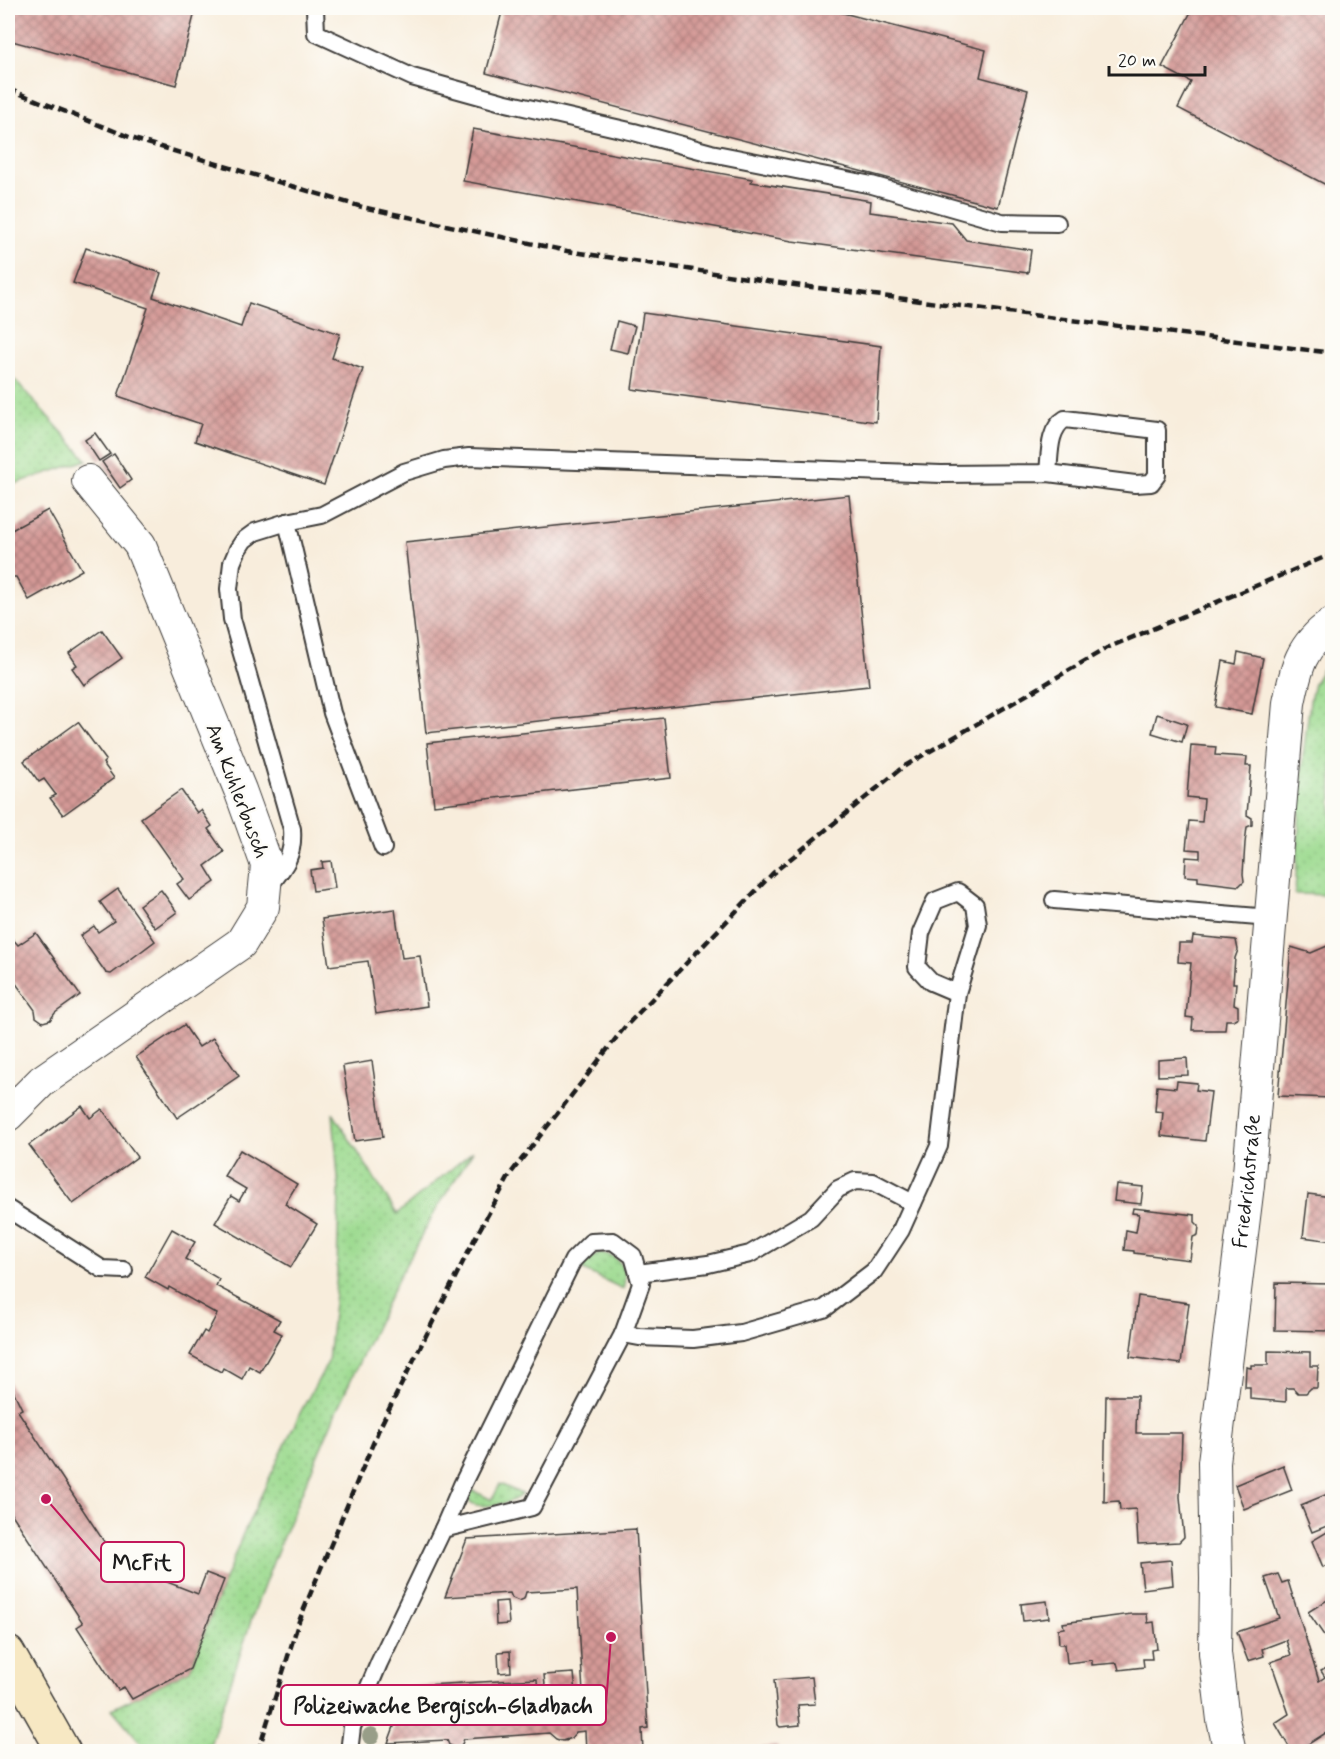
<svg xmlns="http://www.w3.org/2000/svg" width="1340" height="1759" font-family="Mynerve,sans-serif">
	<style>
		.green { fill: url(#green-dots); stroke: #5c7b56; stroke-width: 1.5 }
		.building { fill: url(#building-cross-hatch) }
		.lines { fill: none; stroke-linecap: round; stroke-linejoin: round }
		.lane-casing { stroke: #3d3b39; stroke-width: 20 }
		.street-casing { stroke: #3d3b39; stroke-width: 34 }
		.secondary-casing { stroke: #3d3b39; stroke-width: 36 }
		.path { stroke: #3d3b39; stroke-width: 4; stroke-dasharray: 1.5 4.5; stroke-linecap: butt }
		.lane { stroke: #fff; stroke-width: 16 }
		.street { stroke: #fff; stroke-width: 32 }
		.secondary { stroke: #f7e8c3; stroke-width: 33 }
		.rail { stroke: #1c1c1c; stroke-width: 4.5; stroke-dasharray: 9 4.5; stroke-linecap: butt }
		.tree { fill: #989e88 }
		.labels { text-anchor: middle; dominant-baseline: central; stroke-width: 5; stroke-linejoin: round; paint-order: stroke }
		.street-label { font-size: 21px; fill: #1c1c1c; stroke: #fdfcf7 }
		.leader { fill: none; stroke: #c2185b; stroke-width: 2 }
		.callout-dot { fill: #c2185b; stroke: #fdfcf7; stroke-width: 2 }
		.callout { fill: #fdfcf7; stroke: #c2185b; stroke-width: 2 }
		.callout-label { font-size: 22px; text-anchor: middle; font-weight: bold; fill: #1c1c1c }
	</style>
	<defs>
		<pattern id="green-dots" width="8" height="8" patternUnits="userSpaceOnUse" patternTransform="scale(1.5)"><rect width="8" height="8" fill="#9cda8f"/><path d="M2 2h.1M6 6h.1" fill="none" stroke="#86ba7b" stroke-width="1.8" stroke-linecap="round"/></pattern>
		<pattern id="building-cross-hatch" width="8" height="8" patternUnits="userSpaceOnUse" patternTransform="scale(1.5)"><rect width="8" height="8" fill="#d49996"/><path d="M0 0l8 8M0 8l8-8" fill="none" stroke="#ab7c7a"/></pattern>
	</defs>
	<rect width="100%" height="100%" fill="#fdfcf7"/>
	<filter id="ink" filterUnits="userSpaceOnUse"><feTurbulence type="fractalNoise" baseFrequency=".0167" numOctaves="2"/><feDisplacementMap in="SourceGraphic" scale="12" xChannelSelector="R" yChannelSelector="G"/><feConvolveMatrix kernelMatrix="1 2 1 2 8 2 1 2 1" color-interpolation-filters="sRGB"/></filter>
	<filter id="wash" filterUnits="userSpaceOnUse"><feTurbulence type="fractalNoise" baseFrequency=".008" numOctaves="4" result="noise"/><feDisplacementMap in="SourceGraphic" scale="24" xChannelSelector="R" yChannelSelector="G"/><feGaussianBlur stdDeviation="1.35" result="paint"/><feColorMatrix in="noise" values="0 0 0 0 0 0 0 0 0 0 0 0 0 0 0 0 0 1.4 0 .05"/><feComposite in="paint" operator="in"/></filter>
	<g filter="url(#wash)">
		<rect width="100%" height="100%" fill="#f8eddc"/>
		<!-- green -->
		<g class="green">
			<path d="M8,376L17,382L87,460L8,486Z"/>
			<path d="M1332,654V895L1295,894L1303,757L1310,701L1314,683Z"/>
			<path d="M333,1113L397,1214L473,1151L434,1213L399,1277L340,1403L282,1539L255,1609L208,1751H148L112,1709L190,1670L242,1536L301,1411L328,1362L337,1273L339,1191Z"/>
			<path d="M598,1254C619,1252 629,1271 623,1289L579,1268L583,1262Z"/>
			<path d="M500,1484L522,1494C513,1504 480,1510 470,1502L469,1498L472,1490L492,1500Z"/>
		</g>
		<g id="blocks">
			<!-- building -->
			<g class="building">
				<path d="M8,8H196L176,85L8,40Z"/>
				<path d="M503,8H824L986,50L980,77L1028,90L998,207L486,73Z"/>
				<path d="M1193,8H1332V188L1178,108L1191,82L1162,67Z"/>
				<path d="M473,129L752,179L751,182L871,201L870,212L952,223L966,240L1031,250L1028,273L792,241L463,181Z"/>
				<path d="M86,248L161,273L153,297L241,327L249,303L340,334L332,358L363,369L324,485L195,441L201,424L118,396L148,308L73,283Z"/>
				<path d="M643,313L881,346L876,422L632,389Z"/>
				<path d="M617,321L635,326L628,353L610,349Z"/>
				<path d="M95,433L110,454L99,461L85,440Z"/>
				<path d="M114,454L131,480L120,488L102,462Z"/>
				<path d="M849,495L869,686L426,733L405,542Z"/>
				<path d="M48,510L82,570L29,600L16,577H10L8,572V563L11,557L8,551V532Z"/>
				<path d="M102,630L122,658L84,685L72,668L77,665L69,653Z"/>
				<path d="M1238,652L1263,658L1252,714L1215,707L1223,661L1236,664Z"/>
				<path d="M1157,714L1187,724L1182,742L1152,733Z"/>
				<path d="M664,718L671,778L434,805L427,743Z"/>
				<path d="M78,722L106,760L103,763L114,778L63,815L50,798L56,795L44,779L39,782L24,761Z"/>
				<path d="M1191,745L1216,747L1215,755L1247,757L1246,766H1251L1247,815L1252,818V825L1247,827L1245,843L1243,874L1244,881L1239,886L1198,881V877L1185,876L1186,857L1200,858V850L1186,849L1187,839L1189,821L1202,822L1204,799L1187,797Z"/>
				<path d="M181,790L197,813L201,810L212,826L208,829L224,852L205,866L215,882L189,900L177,884L184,879L141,818Z"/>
				<path d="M331,861L335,888L313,891L310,870L323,868L322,862Z"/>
				<path d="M118,889L155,941L111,974L106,973L80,936L94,926L98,932L114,921L100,902Z"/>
				<path d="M161,890L177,912L155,928L139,905Z"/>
				<path d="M395,909L402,958L420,956L427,1006L376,1014L368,961L329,966L322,919Z"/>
				<path d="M36,933L80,995L55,1013L50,1020L43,1022L36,1017L35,1010L15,982L8,988V939L11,937L18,945Z"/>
				<path d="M1193,936L1236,940L1238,950L1235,958L1233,983H1236L1234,1004L1238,1006V1017L1233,1020H1226L1225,1030H1192L1193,1018L1186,1017L1191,963L1178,962L1179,943H1192Z"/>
				<path d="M1332,944V1098L1278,1096L1291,947L1311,953Z"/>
				<path d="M184,1025L199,1047L213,1038L239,1076L177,1118L136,1057Z"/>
				<path d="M1187,1058L1188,1075L1158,1076V1060Z"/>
				<path d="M372,1061L383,1137L355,1141L343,1066Z"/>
				<path d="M1177,1081L1197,1083L1196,1090L1211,1092L1205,1141L1161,1136L1163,1112L1155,1111L1157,1086L1176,1088Z"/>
				<path d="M82,1106L90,1118L102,1109L137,1157L73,1204L29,1145Z"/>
				<path d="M240,1150L297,1184L285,1204L317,1224L291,1267L215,1223L231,1196L239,1201L246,1189L224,1176Z"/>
				<path d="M1116,1184L1143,1187L1141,1204L1114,1201Z"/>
				<path d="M1308,1194L1332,1197V1241L1303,1237Z"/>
				<path d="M1133,1208L1195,1215V1222L1199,1226L1198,1235L1193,1237L1190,1260L1134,1253V1251L1124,1250L1126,1230L1136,1232L1139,1214L1132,1213Z"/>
				<path d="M172,1229L195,1242L185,1259L219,1279L216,1286L280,1320L274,1330L282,1334L260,1372L249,1366L242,1379L223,1368L221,1372L190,1355L204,1331L207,1333L217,1314L169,1287L168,1290L145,1277Z"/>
				<path d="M1276,1283L1332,1284V1331L1275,1330Z"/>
				<path d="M1138,1296L1189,1303L1181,1364L1130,1357Z"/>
				<path d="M1268,1351L1310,1352V1366H1318L1317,1388H1311L1306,1393H1298L1293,1388H1286V1402L1250,1399V1387H1245L1246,1367L1251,1368V1365H1268Z"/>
				<path d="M8,1380L22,1409L18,1411L118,1563L198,1594L206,1573L224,1580L190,1669L132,1699L124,1687L118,1690L77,1627L83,1623L8,1508Z"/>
				<path d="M1106,1396H1137L1136,1433H1182L1180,1497L1184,1537L1179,1542L1138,1544L1136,1509L1120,1510L1119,1501L1104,1502Z"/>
				<path d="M1283,1465L1292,1490L1244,1509L1235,1485Z"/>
				<path d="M1330,1493L1332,1499V1524L1312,1532L1301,1505Z"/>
				<path d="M636,1529L648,1728L642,1729L643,1752H586L585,1731L576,1732L571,1738L562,1741L556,1739L549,1733L464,1739L462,1744L457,1748L449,1745L447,1740L388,1743L409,1686L537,1679L538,1696L546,1695L544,1675L574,1673L576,1693H583L577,1589L526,1592L524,1599L519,1601L512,1598L510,1593L445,1597L467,1539Z"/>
				<path d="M1332,1529V1561L1323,1567L1312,1541Z"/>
				<path d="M1171,1560L1173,1585L1143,1589L1140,1563Z"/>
				<path d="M1278,1574L1282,1583L1288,1581L1319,1681L1325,1677L1321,1671L1332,1665V1729L1296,1752H1292L1275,1723L1289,1714L1271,1662L1291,1655L1286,1640L1262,1649L1264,1656L1248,1661L1237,1632L1279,1618L1265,1578Z"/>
				<path d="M1332,1597V1647L1308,1612Z"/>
				<path d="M507,1601L509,1624L496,1625L495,1602Z"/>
				<path d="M1047,1601L1049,1618L1023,1621L1021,1604Z"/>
				<path d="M1132,1614H1147L1148,1623L1154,1622L1157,1649L1151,1650L1152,1659H1143L1144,1667L1119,1670L1117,1663L1092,1665V1660L1067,1663L1065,1644H1059L1058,1629L1064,1628L1063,1623Z"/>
				<path d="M510,1651L511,1672L499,1673L498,1652Z"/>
				<path d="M812,1677L815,1704L798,1705L800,1725L780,1727L778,1725L774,1680Z"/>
				<path d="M778,1746L779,1752H730V1750Z"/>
			</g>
		</g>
	</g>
	<g filter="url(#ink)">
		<use href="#blocks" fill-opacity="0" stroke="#3d3b39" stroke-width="1.5"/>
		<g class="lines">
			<defs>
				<g id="lane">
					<path d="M315,8L316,33L412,77L502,102L634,132L711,153L872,185L1002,222L1057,223"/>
					<path d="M287,522L332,713L383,848"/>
					<path d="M269,886C285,866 294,856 292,829L232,619L229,589L232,563L238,549L244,540L255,532L287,522L322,515L404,472L444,460L469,457L941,474L1048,473C1050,455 1048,429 1065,419L1157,430V475L1151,483L1135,484L1048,473"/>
					<path d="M1054,900L1270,918"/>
					<path d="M8,1209L102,1269L124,1270"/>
					<path d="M638,1273L708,1264L750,1254L811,1218L838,1189L855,1181L873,1182L913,1203"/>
					<path d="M443,1529L462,1485L573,1260L591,1242L613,1241L633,1256L641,1284L623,1334"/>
					<path d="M349,1752L352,1727L379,1663L443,1529L532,1507L623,1334L639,1337L693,1339L741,1333L824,1309L874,1271L901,1230L939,1146L957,993L978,925L975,905L958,892L935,901L921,933L917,967L931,982L957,993"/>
				</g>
				<g id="street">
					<path d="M8,1115L42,1081L241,943L263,907L267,865L240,790L140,545L88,481"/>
					<path id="s1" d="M1230,1752L1223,1720L1215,1653L1216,1579L1214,1462L1248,1185L1289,703C1296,668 1301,645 1332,624"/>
				</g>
				<path id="secondary" d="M8,1653L64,1752"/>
			</defs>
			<!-- lane casing -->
			<use href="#lane" class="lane-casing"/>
			<!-- street casing -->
			<use href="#street" class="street-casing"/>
			<!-- secondary casing -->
			<use href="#secondary" class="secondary-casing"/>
			<!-- path -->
			<path class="path" d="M565,1740V1752"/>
			<!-- lane -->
			<use href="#lane" class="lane"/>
			<!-- street -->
			<use href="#street" class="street"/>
			<!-- secondary -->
			<use href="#secondary" class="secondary"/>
			<!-- rail -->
			<g class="rail">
				<path d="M8,89L137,140L362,207L567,251L787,284L1332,353"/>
				<path d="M258,1752L299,1621L379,1429L475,1238L511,1173L624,1028L773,873L903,767L1107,648L1332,554"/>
			</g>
		</g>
		<!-- trees -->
		<circle class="tree" cx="371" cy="1736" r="9"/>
	</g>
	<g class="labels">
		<!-- street labels -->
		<g class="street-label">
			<text transform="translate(237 791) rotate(69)">Am Kuhlerbusch</text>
			<text stroke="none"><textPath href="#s1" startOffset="574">Friedrichstraße</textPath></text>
		</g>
	</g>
	<!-- callouts -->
	<path class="leader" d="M46 1499L101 1562M611 1637L606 1705"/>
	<g class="callout-dot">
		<circle cx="46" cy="1499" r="6"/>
		<circle cx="611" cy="1637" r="6"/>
	</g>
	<g class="callout">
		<rect x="101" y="1542" width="83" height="40" rx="6"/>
		<rect x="281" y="1685" width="325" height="40" rx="6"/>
	</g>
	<g class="callout-label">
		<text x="142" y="1570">McFit</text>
		<text x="443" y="1713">Polizeiwache Bergisch-Gladbach</text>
	</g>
	<!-- margin -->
	<rect width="1340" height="1759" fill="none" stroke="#fdfcf7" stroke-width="30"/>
	<!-- scale -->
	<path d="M1109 66v9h96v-9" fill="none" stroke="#1c1c1c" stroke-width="3"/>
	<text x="1118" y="66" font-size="18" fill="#1c1c1c" stroke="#fdfcf7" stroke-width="4.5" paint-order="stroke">20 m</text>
</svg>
